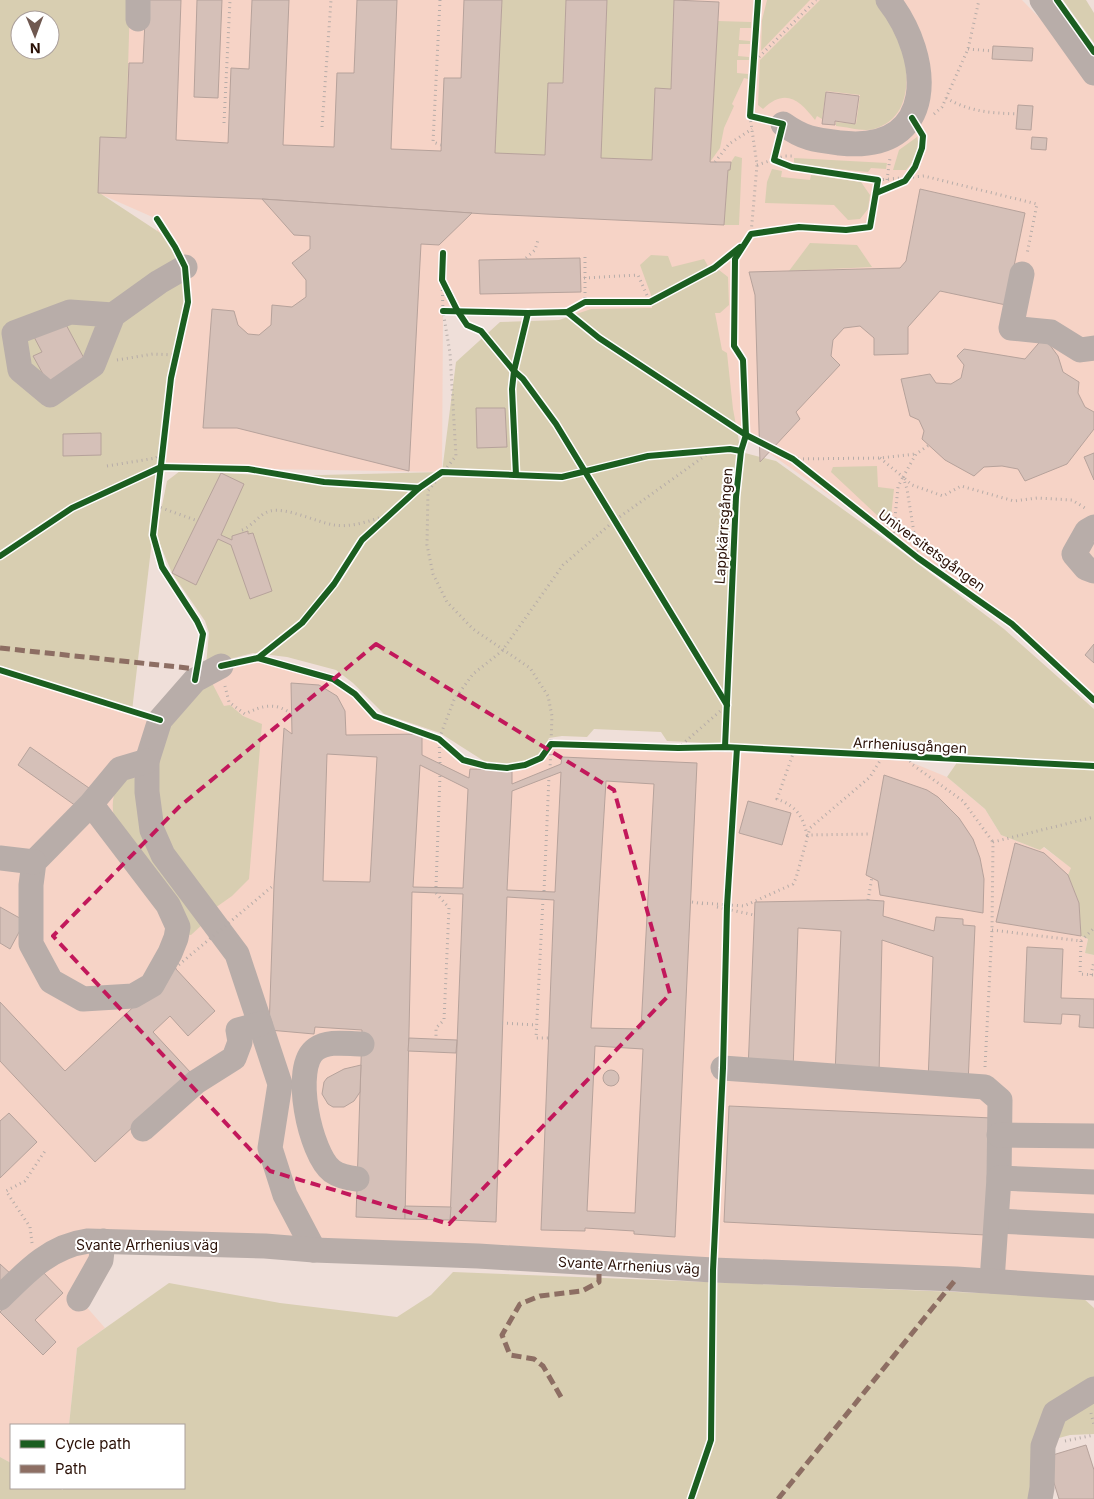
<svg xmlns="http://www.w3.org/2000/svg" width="1094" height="1499" font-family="Inter,sans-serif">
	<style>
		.built { fill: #f6d3c6 }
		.green { fill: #d8ceb1; fill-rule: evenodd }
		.building { fill: #d5c0b8; stroke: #b6a29b; fill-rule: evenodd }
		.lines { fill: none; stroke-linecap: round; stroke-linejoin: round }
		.path { stroke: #b6aca8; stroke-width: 3; stroke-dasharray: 1 4; stroke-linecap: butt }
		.minor { stroke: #b8ada9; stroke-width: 25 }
		.path-bridge { stroke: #b6aca8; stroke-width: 3; stroke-dasharray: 1 4; stroke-linecap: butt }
		.quiet { stroke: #8d6e63; stroke-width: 5; stroke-dasharray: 10 5; stroke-linecap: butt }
		.cycleway-casing { stroke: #fff; stroke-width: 9 }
		.cycleway { stroke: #1b5e20; stroke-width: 6 }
		.marked { fill: none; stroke: #c2185b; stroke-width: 4; stroke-dasharray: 10 6; stroke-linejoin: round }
		.labels { text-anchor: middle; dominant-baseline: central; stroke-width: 4; stroke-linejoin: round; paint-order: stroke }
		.street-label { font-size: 14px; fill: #2a1006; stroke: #fff }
	</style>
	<rect width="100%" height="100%" fill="#efdfd9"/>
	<!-- built -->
	<g class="built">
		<path d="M121,0H1022L1094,74V695L1077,684L988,606L669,383L599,338L567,312L443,311L442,472L161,467L157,219L98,193Z"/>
		<path d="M258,658L333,679L355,694L375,716L439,739L463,760L486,766L507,768L525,765L541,758L551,744L908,761L947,777L985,809L1001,835L1037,849L1043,847L1072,868L1068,875L1079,903L1081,936L1088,939L1085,953L1094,955V1282L102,1252L84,1304L105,1328L77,1348L69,1425H11V1463L0,1457V673L13,674L159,719L195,680Z"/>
	</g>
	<!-- green -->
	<g class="green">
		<path d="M0,0H130L126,138L98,192L171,240L187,297L171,378L132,711L13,674L0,673ZM20,20H50V50H20Z"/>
		<path d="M502,0H566L563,83H548L545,155L495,153Z"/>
		<path d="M607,0H674L671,89L655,88L652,160L601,158Z"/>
		<path d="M767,0H810L761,51L762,20Z"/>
		<path d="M820,0H878C884,10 895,21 899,32C909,65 916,117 874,129C863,132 848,127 836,126V122L856,124L860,95L826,91L822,119L817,116L815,120C800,101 786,87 763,109L758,105L760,60Z"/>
		<path d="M1063,0H1086L1094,13V43Z"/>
		<path d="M718,21L751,22V28H740L739,40L750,41V44H739L738,56L749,57V60H737V73L748,74V79L744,78L732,104L734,106L724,128L720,148L710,162Z"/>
		<path d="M917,137C921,149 914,161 906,170H893L899,150Z"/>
		<path d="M735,156L742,158L739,225H724L728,170H730L731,162Z"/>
		<path d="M794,158L887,163L886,169L871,168L868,172L798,165L794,163Z"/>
		<path d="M772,169L782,171L781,177L810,180L811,175L861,182L870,195L868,209L860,219L848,220L834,205L765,203L767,182Z"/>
		<path d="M810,243L857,245L872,267L789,271Z"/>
		<path d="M651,255L668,256L672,267L704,259L708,266L706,267L708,275L719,270L728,277L729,305L720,313H715L722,350L727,353L733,409L741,452L776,461L905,554L1004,629L1094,709V955L1085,953L1088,939L1081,936L1079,903L1068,875L1071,868L1044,847L1040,850L1037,849L1001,835L985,809L947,777L956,764V755L667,741L661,732L594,729L587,737L562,736L549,738L542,753L525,763L507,767L487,763L440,733L384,714L353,683L336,670L287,657L253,653L206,665L209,633L205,621L172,573L156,535L167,481L180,471L281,476L442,472L456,362L500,322L559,320L591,309L652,308L651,295L640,265Z"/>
		<path d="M877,466L878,487L894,489L891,516L880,518L831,472L833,467Z"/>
		<path d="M210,679L224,706L230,705L243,716L262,724L249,879L232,896L215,908L168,849L156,811V765L169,720Z"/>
		<path d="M131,776L137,780L204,923L191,935L183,934L115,822C111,805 112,796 120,780Z"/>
		<path d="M453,1272L1082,1297L1094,1308V1434L1070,1435L1033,1445L1039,1499H0V1457L11,1463V1488H59L63,1490V1488H184V1425H69L77,1348L169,1283L280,1303L397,1317L431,1295Z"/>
	</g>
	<!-- building -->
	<g class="building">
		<path d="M146,0H181L176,140L228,143L231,68L249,69L252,0H289L283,145L334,147L337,73H354L357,0H397L391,149L441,151L444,78H461L464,0H502L495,153L545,155L548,83H563L566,0H607L601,158L652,160L655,88L671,89L674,0L719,2L710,162H731L730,170H728L724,225L485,214L262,199L98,193L100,137L126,138L129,63H143Z"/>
		<path d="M197,0H222L218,98L194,97Z"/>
		<path d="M993,46L1033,48L1032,61L992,59Z"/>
		<path d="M826,92L859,96L855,124L835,121V125L822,124Z"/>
		<path d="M1018,105L1033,106L1031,130L1016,129Z"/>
		<path d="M1032,137L1047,138L1046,150L1031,149Z"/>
		<path d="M920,189L1025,213L1006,305L940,291L908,327V354L874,355V338L860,326L844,328L833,340L831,356L840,365L796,412L800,419L760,462L755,295L749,272L900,268L906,261Z"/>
		<path d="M262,199L472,213L439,245L421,244L409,471L237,428H203L212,309L234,311L238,325L248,334L259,335L271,325L272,305L292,307L306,297V280L292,263L310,249V236L294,235Z"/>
		<path d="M580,258L581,292L480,294L479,260Z"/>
		<path d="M63,319L86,362L48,383L33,356L42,352L33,335Z"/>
		<path d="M1044,337L1058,356L1063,372L1079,382L1078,393L1085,407L1094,412V429L1067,464L1025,481L1018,469L1002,466L984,467L974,476L945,460L922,439L924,431L919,420L910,416L901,379L930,374L936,383L951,384L961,378L964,365L957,356L964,349L1025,359Z"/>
		<path d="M476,408H505L507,447L477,448Z"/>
		<path d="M101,433V455L63,456V434Z"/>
		<path d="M1094,453V480L1084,457Z"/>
		<path d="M221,473L244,484L221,535L232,540V536L248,531V534L253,533L272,591L250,599L231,545L218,539L196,585L172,573Z"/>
		<path d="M1094,644V663L1085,655Z"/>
		<path d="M291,683L319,685L337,696L345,711L346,735L422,734V755L469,778L470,769L512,770V784L561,764L562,757L697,763L675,1237L634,1234V1231L585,1228V1231L541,1230L554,900L507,897L496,1222L450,1220L463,894L412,892L405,1219L356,1217L362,1030L315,1027L314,1034L269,1030L274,885L284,728L292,734ZM327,754L377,757L370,882L323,881ZM420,765L468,789L463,888L413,887ZM561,772L555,892L507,890L512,791ZM606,781L654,784L641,1029L591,1028ZM595,1046L643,1049L635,1213L587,1211Z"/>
		<path d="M30,747L89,788L76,806L18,765Z"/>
		<path d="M884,775L927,790L938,797L959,818L973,839L980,858L984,879L983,913L880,895L878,881L866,875Z"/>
		<path d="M748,801L791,813L782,845L739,833Z"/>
		<path d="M1015,843L1044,853L1068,875L1079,903L1081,936L996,922Z"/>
		<path d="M868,900L884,901L883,916L934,931L936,917L963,919V925L975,926L968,1084L928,1081L933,957L882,940L879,1075L835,1074L841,931L798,928L793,1071L748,1070L755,902Z"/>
		<path d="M0,907L25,921L10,949L0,943Z"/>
		<path d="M1027,947L1063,949L1061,998L1094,999V1028L1079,1027L1080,1015L1062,1014L1061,1024L1024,1022Z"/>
		<path d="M175,968L215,1011L188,1036L170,1016L153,1032L191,1073L95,1162L0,1061V1002L65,1071Z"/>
		<path d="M409,1038L457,1040L456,1053L408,1051Z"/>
		<path d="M361,1065L360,1092L354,1101L344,1107H333L328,1104L322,1094L324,1082L327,1078L344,1069Z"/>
		<circle cx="611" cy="1078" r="8"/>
		<path d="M729,1106L992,1118L986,1235L724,1222Z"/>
		<path d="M9,1113L37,1142L0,1178V1121Z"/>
		<path d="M405,1206L451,1207L450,1220L405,1219Z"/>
		<path d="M0,1264L12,1275L0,1286Z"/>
		<path d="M42,1271L63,1293L35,1320L56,1342L43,1355L0,1312Z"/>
		<path d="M1086,1445L1094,1470V1499H1059L1046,1457Z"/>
	</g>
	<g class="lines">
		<!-- path -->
		<g class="path">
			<path d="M440,0L433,142L441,145"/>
			<path d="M756,0H758"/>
			<path d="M968,49L993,51"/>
			<path d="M752,64L816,0"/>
			<path d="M946,98C970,112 991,113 1018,114"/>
			<path d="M934,114L942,107L968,49L979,0"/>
			<path d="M750,116L757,165L751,234"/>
			<path d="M224,123L230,0"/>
			<path d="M322,127L331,0"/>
			<path d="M715,162L729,144L752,129"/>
			<path d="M757,165L785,156H795"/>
			<path d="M878,180L924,176L1037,204L1027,254"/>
			<path d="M887,180L890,158"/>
			<path d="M585,257V302"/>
			<path d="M526,258L535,250L538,240"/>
			<path d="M584,278L638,275L650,302"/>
			<path d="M442,280L443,311L450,353L456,456L428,491L427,545L433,574L447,602L473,629L530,668L548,696L552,716L550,769"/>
			<path d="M117,360L153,354L176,355"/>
			<path d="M880,458L903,477L907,489L918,558"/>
			<path d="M793,459L880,458L916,454"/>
			<path d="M107,466L156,458L163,452"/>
			<path d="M903,477L916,454L929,445"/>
			<path d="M156,506L198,521"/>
			<path d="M242,530C253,526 259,514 270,511C287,507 316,522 334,525C352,528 373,520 390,514"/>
			<path d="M893,538L898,487L903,477L912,485L943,496L961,486L1014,501L1037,498L1072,500L1085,508"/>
			<path d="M225,686L229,702L245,714C263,705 275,702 292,714"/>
			<path d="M678,748L727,705"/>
			<path d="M794,751L777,799C796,806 803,816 807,835L871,834"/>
			<path d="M907,757L913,765L963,801L993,842"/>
			<path d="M440,763L439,739L454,700L473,674L502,651L563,565L614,521L713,450"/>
			<path d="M436,887L440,775"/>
			<path d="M544,891L549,776"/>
			<path d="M436,893L449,908L444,1020L436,1028V1039"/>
			<path d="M543,899L536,1038H548"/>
			<path d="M868,900L872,877"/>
			<path d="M692,902L704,904"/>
			<path d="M702,903L744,906L793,884L796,878L810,828L870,777L883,756"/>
			<path d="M717,907L754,915"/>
			<path d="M992,930L1081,941L1094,928"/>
			<path d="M1081,941L1080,974L1094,975"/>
			<path d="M1091,975L1094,961"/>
			<path d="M502,1023L537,1025"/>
			<path d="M985,1067L992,930L993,842L1094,817"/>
			<path d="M32,1243L30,1227L6,1191L25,1181L45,1151"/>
			<path d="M1091,1413L1094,1425"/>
			<path d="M1065,1441L1094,1435"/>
		</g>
		<!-- minor -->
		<g class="minor">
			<path d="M1042,0L1094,73"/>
			<path d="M138,19V0"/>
			<path d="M783,124C804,139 815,140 840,143C939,154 933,57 888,0"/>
			<path d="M1022,274L1011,328L1051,332L1080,350L1094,348"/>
			<path d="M113,315L93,365L50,395L20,370L14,333L70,312L113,315L159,282L185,267"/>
			<path d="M1094,527L1087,531L1074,554L1086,568L1094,571"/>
			<path d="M221,666L195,680L160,720L147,761V792L152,830L163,855L237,954L280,1084L270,1148L285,1195L314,1250"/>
			<path d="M91,804L168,905L178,927L176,938L170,953L152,985L133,996L83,999L51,981L31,944V885L34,862L91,804L120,769L147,761"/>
			<path d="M0,858L34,862"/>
			<path d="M723,1068L985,1087L1000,1100L999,1178"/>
			<path d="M143,1129L196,1082L234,1058L240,1042L238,1030L260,1024"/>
			<path d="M999,1135L1094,1136"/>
			<path d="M357,1179C349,1178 339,1176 332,1171C310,1154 291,1066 316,1049C329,1040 347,1044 362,1044"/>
			<path d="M997,1221L1094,1226"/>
			<path d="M992,1281L999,1178L1094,1182"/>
			<path d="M0,1298C26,1272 50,1246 88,1241L265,1246L314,1250L478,1256L713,1270L956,1279L1094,1288"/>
			<path d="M79,1299L101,1260L103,1241"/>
			<path d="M1040,1499L1042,1488L1043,1446L1055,1413L1094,1389"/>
		</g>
		<!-- path-bridge -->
		<path class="path-bridge" d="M175,968L274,885"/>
		<!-- quiet -->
		<g class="quiet">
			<path d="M0,648L197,669"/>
			<path d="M561,1397L543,1366L534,1359L510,1355L502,1335L520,1304L540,1296L582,1291L599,1282V1263"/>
			<path d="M778,1499L956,1279"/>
		</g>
		<defs>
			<g id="cycleway">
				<path d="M1057,0L1094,52"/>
				<path d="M876,193L905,181L915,167L922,148L923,136L912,118"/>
				<path d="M157,219L175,247L185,267L188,302L171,378L153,535L162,567L197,621L203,634L195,680"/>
				<path d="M443,253L442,280L457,310L467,325L481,331L514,371L523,379L556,424L727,705"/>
				<path d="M443,311L528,313"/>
				<path d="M567,312L585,302H650L714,268L740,247"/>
				<path d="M516,475L512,389L514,371L528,313L567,312L599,338L746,435L793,459L918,558L1012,624L1094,700"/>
				<path d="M0,556L72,508L161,467L248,469L324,482L419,488L442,472L562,477L648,456L730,449L741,451"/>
				<path d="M258,658L302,623L334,584L362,540L419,488"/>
				<path d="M221,666L258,658L333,679L355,694L375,716L439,739L463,760L486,766L507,768L525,765L541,758L551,744L678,748L725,747L1094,766"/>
				<path d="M0,670L160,720"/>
				<path d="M725,747L736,497L741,451L746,435L743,360L734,346L735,259L751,234L799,227L846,230L870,227L878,180L792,167L774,160L783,124L750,116L758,0"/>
				<path d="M691,1499L711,1440L713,1270L723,1068L727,906L737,748"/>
			</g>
		</defs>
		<!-- cycleway casing -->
		<use href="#cycleway" class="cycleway-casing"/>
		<!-- cycleway -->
		<use href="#cycleway" class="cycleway"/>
	</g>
	<!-- marked area -->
	<path class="marked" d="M376,644L614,790L670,994L449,1224L270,1171L53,936L179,807Z"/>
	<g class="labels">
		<!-- street labels -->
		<g class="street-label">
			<text transform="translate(723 526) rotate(-86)">Lappkärrsgången</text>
			<text transform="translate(932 550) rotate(36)">Universitetsgången</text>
			<text transform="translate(910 745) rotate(3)">Arrheniusgången</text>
			<text x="147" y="1244">Svante Arrhenius väg</text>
			<text transform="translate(629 1265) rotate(3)">Svante Arrhenius väg</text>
		</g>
	</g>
	<!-- legend -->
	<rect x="10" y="1424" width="175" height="65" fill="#ffffff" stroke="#aa9f9b"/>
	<rect x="20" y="1440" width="25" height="8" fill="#1b5e20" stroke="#aa9f9b"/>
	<text x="55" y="1449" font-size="15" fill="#2a1006">Cycle path</text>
	<rect x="20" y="1465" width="25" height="8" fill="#8d6e63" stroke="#aa9f9b"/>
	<text x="55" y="1474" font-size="15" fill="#2a1006">Path</text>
	<!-- north arrow -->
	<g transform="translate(35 35) rotate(179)"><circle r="24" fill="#ffffff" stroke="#aa9f9b"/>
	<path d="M0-4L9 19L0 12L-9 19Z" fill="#6f5850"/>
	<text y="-8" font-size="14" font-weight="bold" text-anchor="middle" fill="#2a1006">N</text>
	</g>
</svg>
